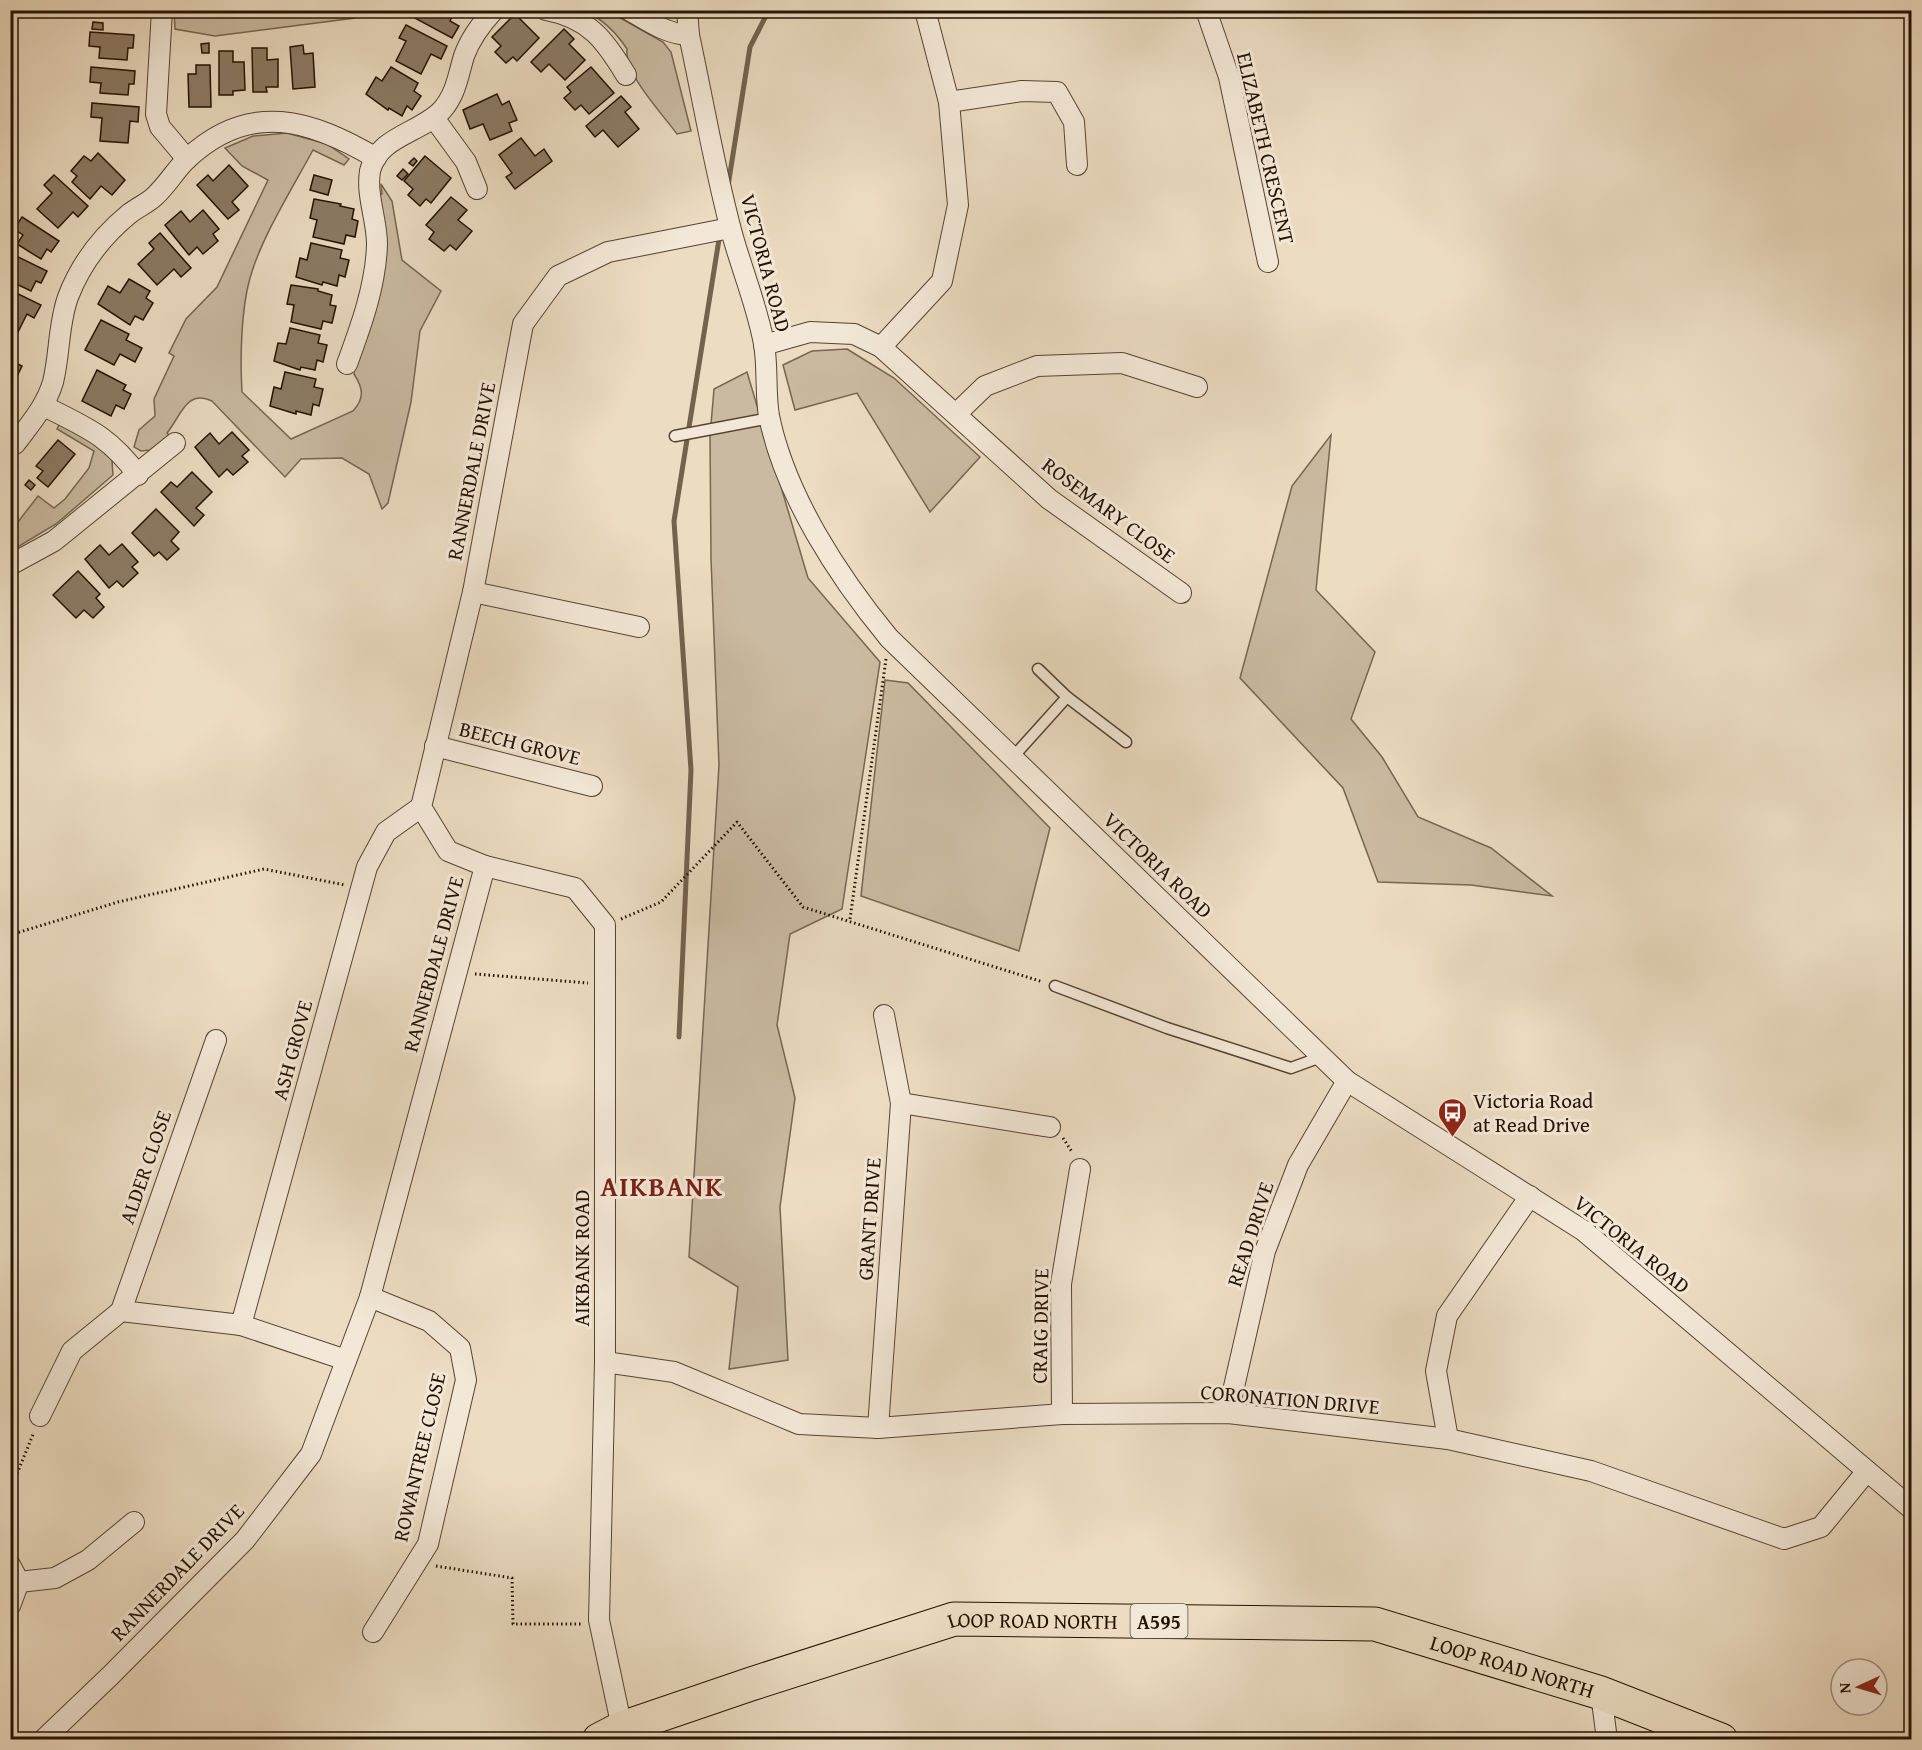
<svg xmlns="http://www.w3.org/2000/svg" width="1922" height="1750" font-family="'Gentium Book Plus',serif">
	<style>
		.green { fill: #cabaa1; stroke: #766651; stroke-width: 1.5 }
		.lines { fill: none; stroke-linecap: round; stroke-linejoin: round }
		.stream { stroke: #73624d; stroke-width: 5 }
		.building { fill: #8c7b65; stroke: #231201; stroke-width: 1.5 }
		.service-casing { stroke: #554431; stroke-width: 13 }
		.minor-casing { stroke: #554431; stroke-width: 22 }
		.trunk-casing { stroke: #231201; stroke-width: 35 }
		.path { stroke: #231201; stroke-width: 3; stroke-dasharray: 1.5 3; stroke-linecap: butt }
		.service { stroke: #f3e8d7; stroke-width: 10 }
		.minor { stroke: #f3e8d7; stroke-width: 20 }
		.trunk { stroke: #ecdcc2; stroke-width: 33 }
		.labels { text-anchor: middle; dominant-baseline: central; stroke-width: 6; stroke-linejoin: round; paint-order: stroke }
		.shield { fill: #f3e8d7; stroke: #615241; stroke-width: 1.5 }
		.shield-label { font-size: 20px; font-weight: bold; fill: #231201 }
		.street-label { font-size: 21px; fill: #231201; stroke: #f3e8d7 }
		.poi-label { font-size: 21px; fill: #231201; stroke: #f3e8d7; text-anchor: start }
		.district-label { font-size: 27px; font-weight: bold; letter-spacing: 1.5px; fill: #7a1f14; stroke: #f3e8d7 }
	</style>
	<rect width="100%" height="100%" fill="#ecdcc2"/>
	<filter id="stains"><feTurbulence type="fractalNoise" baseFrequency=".00333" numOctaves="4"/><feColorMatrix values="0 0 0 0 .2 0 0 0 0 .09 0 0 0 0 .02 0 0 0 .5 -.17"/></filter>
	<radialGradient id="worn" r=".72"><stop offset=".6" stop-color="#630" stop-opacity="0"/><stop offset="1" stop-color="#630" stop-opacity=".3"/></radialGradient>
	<!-- green -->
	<g class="green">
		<path d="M174,11V10L356,11L355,18L215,36L175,29Z"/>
		<path d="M586,11H608L663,42L671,52L691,131L677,134C661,112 624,74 627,49C616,32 603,20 586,11Z"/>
		<path d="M287,133L327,144L349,159L344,165L313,150C293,187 261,238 250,278C241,310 240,358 242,392L291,439L353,411C365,398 363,388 354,374L377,195L382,194L381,184L392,201L402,260L441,291L420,331L411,402L388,503L382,509L369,474L342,458L301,459L285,477L212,401C186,389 181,416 167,433L169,435L150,450L141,451L134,447L139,430L155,416L154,399L174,356L169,353L186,319L217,287L268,180L242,166L225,148L253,136Z"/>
		<path d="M847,349L894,378L980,457L930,512L857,393L795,410L783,365L812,351Z"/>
		<path d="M747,372L808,578L880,662L842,909L790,934L777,1025L795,1098L780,1207L788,1360L729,1369L738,1287L689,1257L719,765L711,559L710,436L714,389Z"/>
		<path d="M61,421L116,458L112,461L113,475L56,524L11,551V531L38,496L54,508L65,499L89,468L94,451L57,429Z"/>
		<path d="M1331,435L1316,590L1375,652L1351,719L1382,757L1418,817L1491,848L1552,896L1471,885L1378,882L1343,788L1240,678L1292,486Z"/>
		<path d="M885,680L908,683L1050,828L1019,951L861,896Z"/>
	</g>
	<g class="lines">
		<!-- stream -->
		<g class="stream">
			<path d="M728,186L750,47L769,10"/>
			<path d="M679,1037L691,770L674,521L720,233"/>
		</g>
	</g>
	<!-- building -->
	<g class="building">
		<path d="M414,10H455L450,21L459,26L452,38L411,16Z"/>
		<path d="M515,14L539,38L517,61L513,57L506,63L495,52L501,46L492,37Z"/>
		<path d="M93,22L103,23V30L92,29Z"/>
		<path d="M406,25L447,46L441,59L431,54L421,74L396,61L406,41L399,38Z"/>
		<path d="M564,29L574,39L569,44L585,60L565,80L549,64L541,72L531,62Z"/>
		<path d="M90,32L134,35L133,48H128L127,60L99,58L100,47L89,46Z"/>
		<path d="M209,43V53H202L201,44Z"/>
		<path d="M303,45L304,54L313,53L315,87L293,89L290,47Z"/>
		<path d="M252,48H267V60L278,59V87H266L267,92H253Z"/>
		<path d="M219,51H233V62H244L245,90L233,91V95H219Z"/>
		<path d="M196,65H210L211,107H189L188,74H196Z"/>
		<path d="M91,67L135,71L134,84H129L128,95L100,93L101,83L90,82Z"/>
		<path d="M391,67L418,83L414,91L421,96L412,110L407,106L402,116L389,108L388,110L366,94L376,77L382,81Z"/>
		<path d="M591,67L614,93L589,114L581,105L575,110L564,98L571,92L567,87Z"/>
		<path d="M497,94L502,105L509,101L517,120L509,123L512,131L490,140L483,124L470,129L463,110Z"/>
		<path d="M621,96L631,107L625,112L639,129L618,147L603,130L595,137L586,126Z"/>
		<path d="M92,103L139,107L138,122L130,121L128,143L100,141L102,118L91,117Z"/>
		<path d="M521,138L535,156L544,149L552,161L515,189L506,177L512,173L499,155Z"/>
		<path d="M98,153L125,180L112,195L101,186L90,199L72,182L77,176L71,171L84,156L91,161Z"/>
		<path d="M425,156L451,178L431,203L426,199L420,206L408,195L413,189L404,181Z"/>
		<path d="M414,158L417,161L413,166L409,163Z"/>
		<path d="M229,165L248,186L232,202L239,210L228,219L197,185L208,175L213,181Z"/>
		<path d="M403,169L408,174L402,180L397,176Z"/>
		<path d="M54,175L88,206L78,217L73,212L58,228L37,209L52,193L44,185Z"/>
		<path d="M314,175L332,180L328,195L310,190Z"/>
		<path d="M451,197L467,210L458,220L472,231L456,250L450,245L444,251L429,239L434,232L426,225Z"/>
		<path d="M314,199L341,204L340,206L354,209L352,219L358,221L355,237L346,235L344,244L313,237L317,220L310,218Z"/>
		<path d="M203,210L219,229L213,234L218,241L203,254L197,247L189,255L165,225L181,211L190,222Z"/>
		<path d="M22,217L59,241L51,252L47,249L41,259L17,244L23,235L14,229Z"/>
		<path d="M160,233L191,268L181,277L174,269L157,285L138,264L154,249L149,243Z"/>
		<path d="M311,243L342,250L340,258L349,260L345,277L339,275L337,286L323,282L322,285L296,277L300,258L307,260Z"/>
		<path d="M10,253L47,271L41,283L36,281L31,291L10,281Z"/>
		<path d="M129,279L150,291L146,298L153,303L143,320L135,316L130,325L98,304L108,286L120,293Z"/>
		<path d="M291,285L318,289V291L332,295L330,305L336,306L332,323L323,321L321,329L291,322L294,305L287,304Z"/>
		<path d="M10,290L41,305L34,318L27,314L17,334L10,331Z"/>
		<path d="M101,320L129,334L126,340L142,348L135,362L120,354L114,365L85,350Z"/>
		<path d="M290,328L320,335L318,343L327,345L323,362L317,360L315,370L301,367L300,370L274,361L278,343L286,344Z"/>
		<path d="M10,341L17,344L10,357Z"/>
		<path d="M10,360L22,366L13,384L10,383Z"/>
		<path d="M97,370L126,385L123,390L131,394L124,409L116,405L111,416L82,401Z"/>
		<path d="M285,372L316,379L314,387L323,389L319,406L313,404L311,415L296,411V414L270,406L274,387L281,389Z"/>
		<path d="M232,432L249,450L242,456L248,462L233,475L227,469L219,477L195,447L210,433L219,444Z"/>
		<path d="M58,440L75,454L48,487L37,478L43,471L36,466Z"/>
		<path d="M192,472L212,492L196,508L204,515L194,526L161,492L171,482L177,487Z"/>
		<path d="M29,480L35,485L31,490L25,485Z"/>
		<path d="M156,509L179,532L171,541L179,549L167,560L159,552L154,556L132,533Z"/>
		<path d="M122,544L138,562L132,567L138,573L123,587L117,581L109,588L85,559L100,545L109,555Z"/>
		<path d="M78,571L100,594L96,598L104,607L93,618L84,610L76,618L53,595Z"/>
	</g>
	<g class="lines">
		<defs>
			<g id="service">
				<path d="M675,436L770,418"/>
				<path d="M1038,669L1067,697L1126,742"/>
				<path d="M1013,757L1067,697"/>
				<path d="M1055,986L1167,1028L1291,1068L1321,1057"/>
			</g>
			<g id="minor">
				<path d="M162,10L156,114L160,127L187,159"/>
				<path d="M546,10C589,18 605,40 626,75"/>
				<path d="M629,10C648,21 666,34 689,35"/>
				<path d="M687,10L689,35C703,100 714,166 731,230C741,268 757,305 764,344C768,367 765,392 769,416C785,495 838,576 889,638L1347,1081L1584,1231L1912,1509"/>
				<path d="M1206,10L1229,77L1268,262"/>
				<path d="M949,102L1022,91L1057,92L1074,122L1077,165"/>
				<path d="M434,118L466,162L477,189"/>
				<path d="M764,345L810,332L854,334L881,347L1049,499L1181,593"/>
				<path d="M881,347L942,281L958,205L949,102L925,10"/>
				<path d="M347,364C361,326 376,285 377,244C377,220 366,195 370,171C378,136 421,133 442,110C456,94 458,76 464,56C470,39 482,23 494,10"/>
				<path d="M44,406C87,428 108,435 138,475"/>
				<path d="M957,413L985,386L1037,366L1122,363L1197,387"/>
				<path d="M10,445L15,444C30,424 46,406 53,382C60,354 58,325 68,297C81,263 101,237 129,214C138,207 148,203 155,196C168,184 176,169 188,158C251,100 311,120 376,158"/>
				<path d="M10,565L54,541L175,443"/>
				<path d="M473,592L639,627"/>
				<path d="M435,746L592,786"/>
				<path d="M485,866L575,888L605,925V1362L599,1620L622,1728"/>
				<path d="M901,1103L1050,1127"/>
				<path d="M370,1297L429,1321L460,1348L466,1380L428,1544L373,1632"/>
				<path d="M121,1311L216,1040"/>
				<path d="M241,1325L367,867L386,832L421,807"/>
				<path d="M605,1362L674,1372L799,1424L878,1428L1062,1414L1228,1413L1448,1439L1591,1471L1784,1539L1821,1527L1867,1471"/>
				<path d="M1228,1413L1265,1251L1298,1165L1347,1081"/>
				<path d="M1062,1414L1061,1284L1080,1169"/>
				<path d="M40,1416L72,1351L121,1311L241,1325L346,1360"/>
				<path d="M878,1428L901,1103L884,1015"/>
				<path d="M1448,1439L1436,1371L1447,1316L1530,1196"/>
				<path d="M10,1565L19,1582L10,1606"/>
				<path d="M19,1582L55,1578L88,1560L134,1522"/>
				<path d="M1601,1693L1607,1740"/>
				<path d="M43,1740L110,1676L245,1540L311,1454L370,1297L485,866L448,851L421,807L473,592L523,324L558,276L608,252L730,228"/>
			</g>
			<g id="trunk">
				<path id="s1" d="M599,1740L622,1728L751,1684L954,1619L1375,1624L1601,1693L1721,1740"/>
			</g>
		</defs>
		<!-- service casing -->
		<use href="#service" class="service-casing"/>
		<!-- minor casing -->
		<use href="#minor" class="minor-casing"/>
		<!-- trunk casing -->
		<use href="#trunk" class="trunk-casing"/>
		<!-- path -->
		<g class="path">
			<path d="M621,919L661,902L737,822L803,907L1043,982"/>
			<path d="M850,919L886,659"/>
			<path d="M10,935L118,902L264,869L345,885"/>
			<path d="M475,974L588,983"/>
			<path d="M1063,1138L1072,1152"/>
			<path d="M10,1504L12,1486L34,1432"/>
			<path d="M436,1566L512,1578L513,1624H582"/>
		</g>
		<!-- service -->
		<use href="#service" class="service"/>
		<!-- minor -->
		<use href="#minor" class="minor"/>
		<!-- trunk -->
		<use href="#trunk" class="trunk"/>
	</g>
	<!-- icons -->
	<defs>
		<symbol id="bus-pin" viewBox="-11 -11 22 30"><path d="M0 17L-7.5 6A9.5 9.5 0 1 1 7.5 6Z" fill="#8f2418" stroke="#f3e8d7"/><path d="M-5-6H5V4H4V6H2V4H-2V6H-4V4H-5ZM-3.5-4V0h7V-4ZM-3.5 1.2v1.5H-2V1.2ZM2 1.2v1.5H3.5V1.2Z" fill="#fff"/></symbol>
	</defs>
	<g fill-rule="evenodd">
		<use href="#bus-pin" x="1436" y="1096" width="33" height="45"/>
	</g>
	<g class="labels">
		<!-- shield labels -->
		<rect class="shield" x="1130.5" y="1604" width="57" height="34" rx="4.5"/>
		<g class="shield-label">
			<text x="1159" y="1621">A595</text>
		</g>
		<!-- street labels -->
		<g class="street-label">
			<text transform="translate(1266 148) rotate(77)">ELIZABETH CRESCENT</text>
			<text transform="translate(766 263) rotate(75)">VICTORIA ROAD</text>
			<text transform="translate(471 471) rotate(-79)">RANNERDALE DRIVE</text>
			<text transform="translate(1109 510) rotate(37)">ROSEMARY CLOSE</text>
			<text transform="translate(520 743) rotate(14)">BEECH GROVE</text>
			<text transform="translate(1158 865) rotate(44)">VICTORIA ROAD</text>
			<text transform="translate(433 964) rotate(-75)">RANNERDALE DRIVE</text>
			<text transform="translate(292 1050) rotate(-75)">ASH GROVE</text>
			<text transform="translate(145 1167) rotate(-71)">ALDER CLOSE</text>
			<text transform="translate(869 1219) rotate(-86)">GRANT DRIVE</text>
			<text transform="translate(1250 1234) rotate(-72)">READ DRIVE</text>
			<text transform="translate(1632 1244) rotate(39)">VICTORIA ROAD</text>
			<text transform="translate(581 1258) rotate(-90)">AIKBANK ROAD</text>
			<text transform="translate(1040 1326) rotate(-89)">CRAIG DRIVE</text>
			<text transform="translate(1290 1399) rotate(5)">CORONATION DRIVE</text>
			<text transform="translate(419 1457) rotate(-77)">ROWANTREE CLOSE</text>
			<text transform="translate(177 1572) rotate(-46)">RANNERDALE DRIVE</text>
			<text stroke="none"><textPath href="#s1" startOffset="454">LOOP ROAD NORTH</textPath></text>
			<text stroke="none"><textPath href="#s1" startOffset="940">LOOP ROAD NORTH</textPath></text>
		</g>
		<!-- poi labels -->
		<g class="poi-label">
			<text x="1473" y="1100">Victoria Road<tspan x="1473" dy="24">at Read Drive</tspan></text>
		</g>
		<!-- district labels -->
		<g class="district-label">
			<text x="662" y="1186">AIKBANK</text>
		</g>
	</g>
	<!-- margin -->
	<rect width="1922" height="1750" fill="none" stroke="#ecdcc2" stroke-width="36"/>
	<rect x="12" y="12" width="1898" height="1726" fill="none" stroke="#231201" stroke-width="3"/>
	<rect x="18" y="18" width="1886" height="1714" fill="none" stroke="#231201" stroke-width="1.5"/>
	<!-- north arrow -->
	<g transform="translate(1859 1687) rotate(266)"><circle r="28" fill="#f3e8d7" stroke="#a09281" stroke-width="1.5"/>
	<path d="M0-4.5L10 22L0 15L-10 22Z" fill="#8f2418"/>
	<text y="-9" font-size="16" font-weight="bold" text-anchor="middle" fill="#231201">N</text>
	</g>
	<rect width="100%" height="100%" filter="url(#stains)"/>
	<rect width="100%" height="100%" fill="url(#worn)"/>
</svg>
